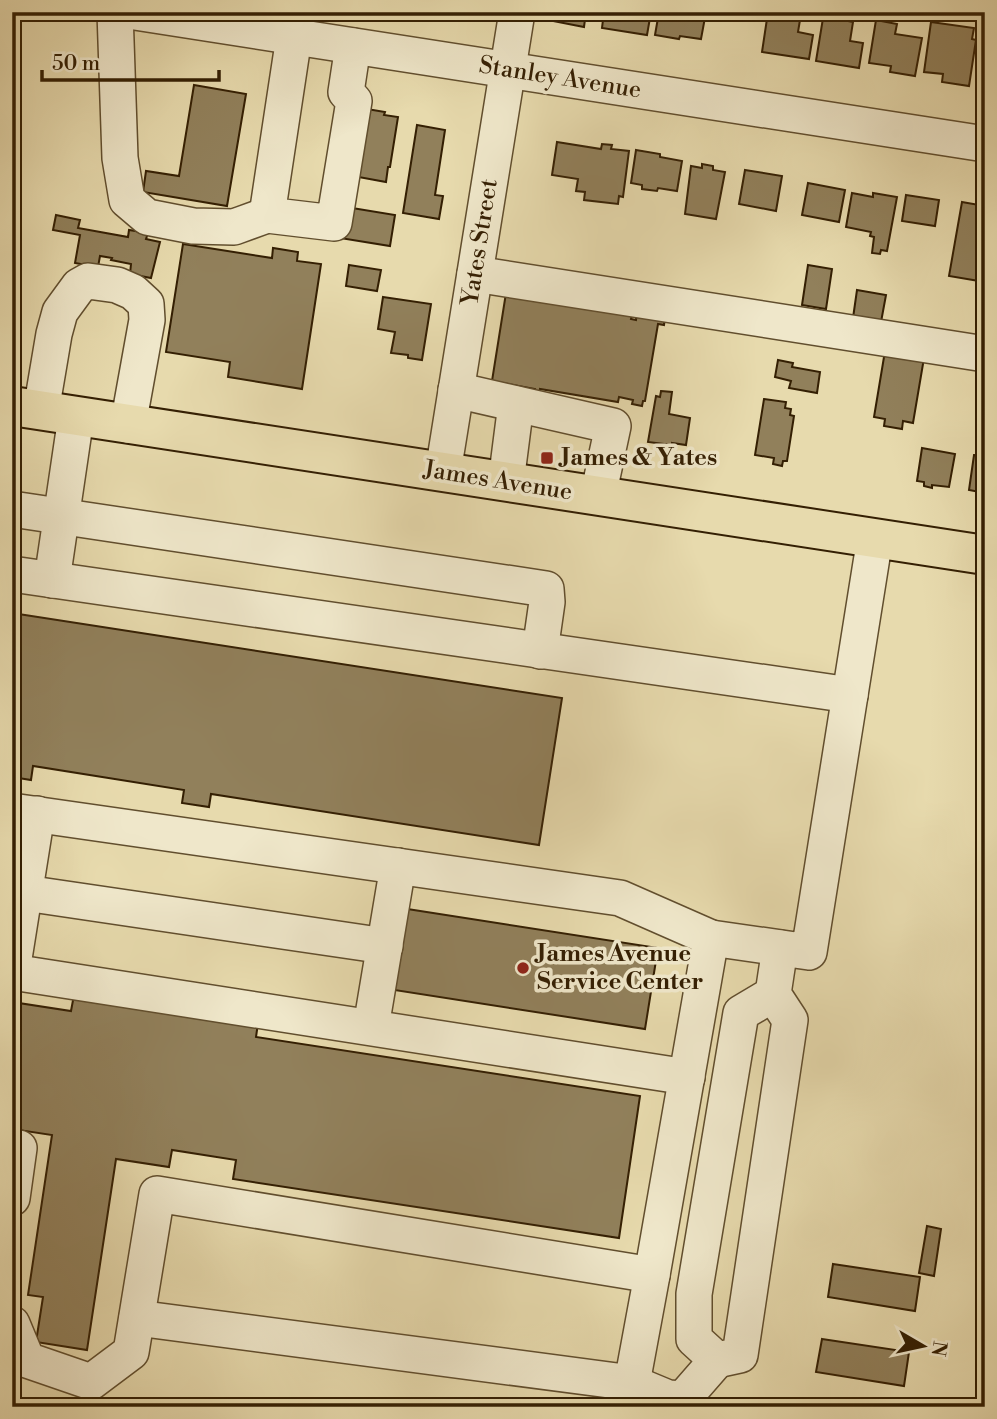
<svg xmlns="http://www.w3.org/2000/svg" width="997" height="1419" font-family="'Libre Bodoni',serif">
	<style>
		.building { fill: #91805b; stroke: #341f03; stroke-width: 2 }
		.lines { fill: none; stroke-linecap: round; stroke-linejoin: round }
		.minor-casing { stroke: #614e2e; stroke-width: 38 }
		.major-casing { stroke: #341f03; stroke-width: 42 }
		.minor { stroke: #efe7ca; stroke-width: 35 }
		.major { stroke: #e7daad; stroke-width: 38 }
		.poi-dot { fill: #8f2418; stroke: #efe7ca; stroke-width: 2.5 }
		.labels { text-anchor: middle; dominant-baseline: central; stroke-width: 7; stroke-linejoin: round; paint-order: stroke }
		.street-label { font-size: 24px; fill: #341f03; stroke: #efe7ca }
		.poi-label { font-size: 24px; font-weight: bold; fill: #341f03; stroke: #efe7ca; text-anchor: start }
	</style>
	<rect width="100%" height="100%" fill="#e7daad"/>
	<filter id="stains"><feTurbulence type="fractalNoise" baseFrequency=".00286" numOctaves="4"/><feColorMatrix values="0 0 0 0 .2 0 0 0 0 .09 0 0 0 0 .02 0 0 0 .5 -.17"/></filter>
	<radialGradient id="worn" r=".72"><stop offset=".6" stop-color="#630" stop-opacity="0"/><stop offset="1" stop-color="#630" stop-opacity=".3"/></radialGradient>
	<!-- building -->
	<g class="building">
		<path d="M555,12H586L584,27L553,21Z"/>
		<path d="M604,12H651L647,35L602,28Z"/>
		<path d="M659,12H706L701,39L680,36L679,39L655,35Z"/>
		<path d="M768,12L801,14L798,32L813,35L809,59L762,52Z"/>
		<path d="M824,12H844L843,20L853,22L850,41L863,43L859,68L816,61Z"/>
		<path d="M876,20L897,24L895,34L922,38L915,76L890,72L891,66L869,63Z"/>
		<path d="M931,22L974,28L972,39L976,40L969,86L942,82L943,74L924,72Z"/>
		<path d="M985,60V92L980,91Z"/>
		<path d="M194,85L246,94L227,206L143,192L146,171L179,176Z"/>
		<path d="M361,108L385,112L384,115L398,117L390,167H388L386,182L353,176Z"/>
		<path d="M417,125L445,130L435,195L443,196L439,219L403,213Z"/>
		<path d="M557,142L601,149L602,144L612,145L611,149L629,151L623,197L619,196L618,204L584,200L585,192L576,191L578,179L552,175Z"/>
		<path d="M636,150L660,154V157L682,161L677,191L658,188L657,191L642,189V185L631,183Z"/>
		<path d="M702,164L713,166V170L725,172L716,219L685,214L691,166L702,168Z"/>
		<path d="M745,170L782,176L776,211L739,204Z"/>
		<path d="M808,183L845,190L839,222L802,215Z"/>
		<path d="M852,193L873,197V193L897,197L887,251L881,250L880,254L872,253L874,237L870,236L871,232L846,227Z"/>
		<path d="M906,195L939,200L935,226L902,221Z"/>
		<path d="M962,202L985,206V282L949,276Z"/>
		<path d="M346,207L395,215L390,246L340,238Z"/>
		<path d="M56,215L80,220L78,228L128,237L129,230L148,233L146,239L160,242L151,278L130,274L131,264L111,260L112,258L100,256L98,267L75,263L80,235L53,230Z"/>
		<path d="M183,244L272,258L273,248L298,252L297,261L321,264L302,389L228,377L230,362L166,352Z"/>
		<path d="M349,265L381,270L377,291L346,286Z"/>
		<path d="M808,265L832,269L826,309L802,305Z"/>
		<path d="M857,290L886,295L881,322L853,318Z"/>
		<path d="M506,293L632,315L631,319L636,320L638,306L666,311L664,325L658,324L645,401H643L642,406L632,404L633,400L619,397L618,402L540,389L539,397L534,396L535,389L492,381Z"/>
		<path d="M383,297L431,304L422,360L408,358V355L391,353L395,332L378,329Z"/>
		<path d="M885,351L924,358L913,423L903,421L902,429L884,426L885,419L874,417Z"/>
		<path d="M778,360L793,363L792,367L820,372L817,393L789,388L791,381L775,377Z"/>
		<path d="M661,391L672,392L669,414L690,418L686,445L672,443V445L648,442L656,396L660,397Z"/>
		<path d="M764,399L786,402L785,408L791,409L790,415L794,416L787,461H783L782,466L773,464L774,458L755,455Z"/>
		<path d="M922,448L955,454L949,487L932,485V488L924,486V482L917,481Z"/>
		<path d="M974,455L985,456V493L969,490Z"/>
		<path d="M12,613L562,698L539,845L211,794L209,807L182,803L184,790L33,766L31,780L12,777Z"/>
		<path d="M401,908L658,948L645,1029L388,989Z"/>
		<path d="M74,995L258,1023L256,1037L640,1096L619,1238L233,1179L236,1160L172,1150L169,1167L116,1159L87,1350L36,1342L43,1297L28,1295L52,1135L12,1129V1002L71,1011Z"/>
		<path d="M927,1226L941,1229L934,1276L919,1273Z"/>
		<path d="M833,1264L920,1277L915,1311L828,1297Z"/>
		<path d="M822,1339L909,1352L904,1386L816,1372Z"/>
	</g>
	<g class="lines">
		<defs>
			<g id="minor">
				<path d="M115,12L120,158L127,200L147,217L193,226L234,227L267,215"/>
				<path d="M135,12L985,144"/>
				<path d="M294,37L267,215L334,223L354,101L346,92L353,46"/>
				<path d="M475,274L985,354"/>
				<path d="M456,390L613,426L598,496"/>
				<path d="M41,411L54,334L60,312L79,286L88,281L117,285L133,292L146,304L147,320L128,425"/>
				<path d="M443,472L517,12"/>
				<path d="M506,482L516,404"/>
				<path d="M12,509L546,589L547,602L540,651"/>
				<path d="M12,574L850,695"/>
				<path d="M52,580L76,417"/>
				<path d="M12,811L620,898L711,938"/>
				<path d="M25,893L385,946"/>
				<path d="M12,971L37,814"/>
				<path d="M12,972L687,1077"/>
				<path d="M773,994L741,1013L694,1294V1339L717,1360L740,1355L790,1020L773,994L780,948"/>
				<path d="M371,1027L398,866"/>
				<path d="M12,1147L19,1148L12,1198"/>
				<path d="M137,1318L632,1383L652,1275"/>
				<path d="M12,1324L27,1360L91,1382L131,1352L157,1194L652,1275L711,938L809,952L875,538"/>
				<path d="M632,1383L668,1398L683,1399L717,1360"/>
			</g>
			<path id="major" d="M12,406L985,555"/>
		</defs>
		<!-- minor casing -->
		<use href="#minor" class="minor-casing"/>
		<!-- major casing -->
		<use href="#major" class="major-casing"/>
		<!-- minor -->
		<use href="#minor" class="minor"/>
		<!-- major -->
		<use href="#major" class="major"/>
	</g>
	<!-- markers -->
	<g class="poi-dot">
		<rect x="540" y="451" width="14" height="14" rx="3.5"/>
		<circle cx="523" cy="968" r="7"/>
	</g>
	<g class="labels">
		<!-- street labels -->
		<g class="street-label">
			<text transform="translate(560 78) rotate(9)">Stanley Avenue</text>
			<text transform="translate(480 242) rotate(-81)">Yates Street</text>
			<text transform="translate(498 481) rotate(9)">James Avenue</text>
		</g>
		<!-- poi labels -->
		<g class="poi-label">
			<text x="561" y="458">James &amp; Yates</text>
			<text x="537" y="954">James Avenue<tspan x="537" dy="28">Service Center</tspan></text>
		</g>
	</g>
	<!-- margin -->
	<rect width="997" height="1419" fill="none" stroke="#e7daad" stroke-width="42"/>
	<rect x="14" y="14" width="969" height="1391" fill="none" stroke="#341f03" stroke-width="3.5"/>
	<rect x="21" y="21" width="955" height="1377" fill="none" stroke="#341f03" stroke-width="2"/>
	<!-- north arrow -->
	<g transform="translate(923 1346) rotate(99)" stroke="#efe7ca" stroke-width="5" paint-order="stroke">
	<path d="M0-5L12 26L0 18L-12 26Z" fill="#341f03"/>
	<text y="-10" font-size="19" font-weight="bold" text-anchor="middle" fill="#341f03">N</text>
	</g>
	<!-- scale -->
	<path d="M42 70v10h177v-10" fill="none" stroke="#341f03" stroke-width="3.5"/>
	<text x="52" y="70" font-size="21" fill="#341f03" stroke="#efe7ca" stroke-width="5" paint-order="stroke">50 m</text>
	<rect width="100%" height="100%" filter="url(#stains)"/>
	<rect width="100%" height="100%" fill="url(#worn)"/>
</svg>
